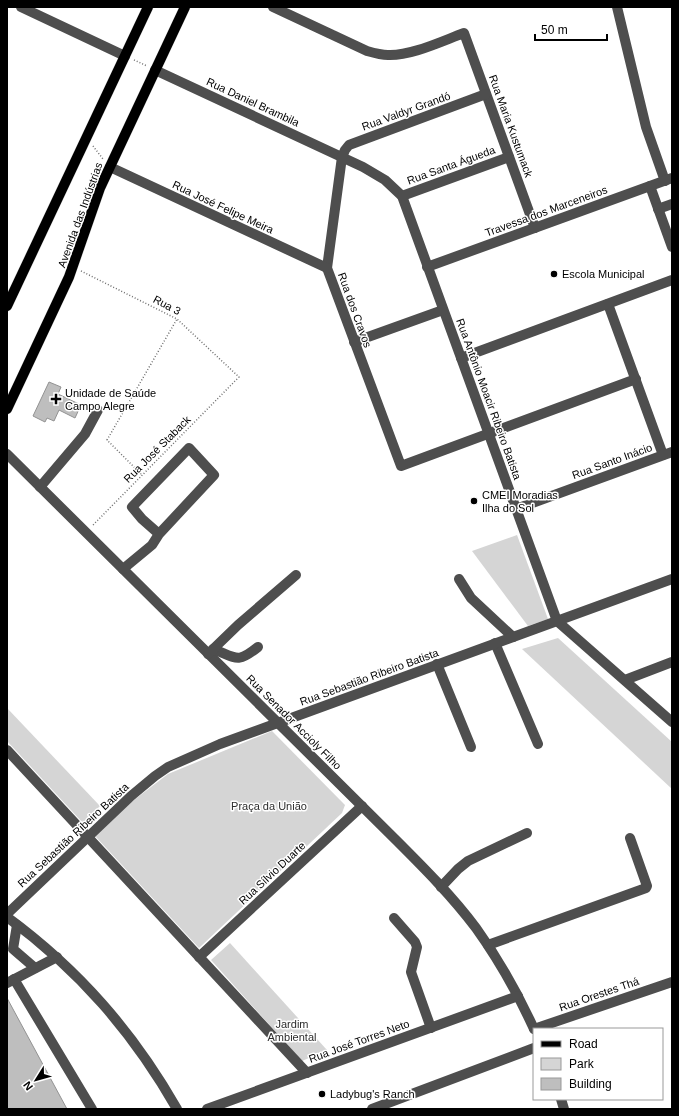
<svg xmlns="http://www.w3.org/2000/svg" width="679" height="1116" font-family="Helvetica,sans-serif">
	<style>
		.green { fill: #d5d5d5 }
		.building { fill: #bebebe; stroke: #929292 }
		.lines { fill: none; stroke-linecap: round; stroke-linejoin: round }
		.major-casing { stroke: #dbdbdb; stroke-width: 11 }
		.path { stroke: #707070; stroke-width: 1.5; stroke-dasharray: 1 2; stroke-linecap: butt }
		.minor { stroke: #4e4e4e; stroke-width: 10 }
		.major { stroke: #000; stroke-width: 10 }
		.poi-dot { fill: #000; stroke: #fff; stroke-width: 1.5 }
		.labels { text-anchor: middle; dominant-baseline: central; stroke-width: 3; stroke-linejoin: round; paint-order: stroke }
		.street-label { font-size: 11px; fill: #000; stroke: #fff }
		.poi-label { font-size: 11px; fill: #000; stroke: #fff; text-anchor: start }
		.park-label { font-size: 11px; fill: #2c2c2c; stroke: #fff }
	</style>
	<rect width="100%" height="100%" fill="#fff"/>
	<!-- green -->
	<g class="green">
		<path d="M517,535L548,619L528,626L472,551Z"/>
		<path d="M558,638L672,742V789L522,649Z"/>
		<path d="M7,708L100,806L83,823L7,741Z"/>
		<path d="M272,731L345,805L342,813L199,948L95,836L130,803L168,774Z"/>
		<path d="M230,943L327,1050L302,1061L211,960Z"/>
	</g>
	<!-- building -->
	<g class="building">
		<path d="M49,382L61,387L58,394L81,405L75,418L59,410L54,421L47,418L45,422L33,416Z"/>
		<path d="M7,998L67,1109H7Z"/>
	</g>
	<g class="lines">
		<defs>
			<g id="major">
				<path d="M7,306L148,7"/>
				<path d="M7,409L69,277L100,188L185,7"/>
			</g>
		</defs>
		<!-- major casing -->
		<use href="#major" class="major-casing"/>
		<!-- path -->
		<g class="path">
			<path d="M134,60L147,66"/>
			<path d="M93,146L103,159"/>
			<path d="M81,271L177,319L239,377L93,525"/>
			<path d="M141,474L107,440L177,319"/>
		</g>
		<!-- minor -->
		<g class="minor">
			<path d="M21,7L125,56"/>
			<path d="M273,7L367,51C374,53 381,55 388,55C411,56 442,41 464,33L535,228"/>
			<path d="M617,7L646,127L665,181"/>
			<path d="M155,70L363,167L385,180L402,196L557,621L672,722"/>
			<path d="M486,94L349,145L345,150L342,157L327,268L401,466L636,379"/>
			<path d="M110,167L327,268"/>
			<path d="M650,186L672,247"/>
			<path d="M402,196L509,157"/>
			<path d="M658,209L672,204"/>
			<path d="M427,267L672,178"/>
			<path d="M608,304L663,455"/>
			<path d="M354,342L443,310"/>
			<path d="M461,358L672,280"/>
			<path d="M7,454L396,840C424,868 452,896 476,928C499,960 518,994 534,1029"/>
			<path d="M40,487L85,434L98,410"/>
			<path d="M516,509L672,452"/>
			<path d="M123,569L152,545L159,534L214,475L189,448L132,507L142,519L159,534"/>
			<path d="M459,579L471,598L513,637"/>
			<path d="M495,643L538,744"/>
			<path d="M213,649C237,658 237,664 258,647"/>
			<path d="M208,654L238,625L296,575"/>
			<path d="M437,664L471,747"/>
			<path d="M625,680L672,662"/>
			<path d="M7,750L307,1073"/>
			<path d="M441,887L458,869L468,861L527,833"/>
			<path d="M7,914L131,796L155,776L168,767L220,744L672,579"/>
			<path d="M7,917C79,970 133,1032 177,1109"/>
			<path d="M394,918L415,942L417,947L411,972L431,1028"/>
			<path d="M17,925L13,949L35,968"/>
			<path d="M488,945L646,888L647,886L630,838"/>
			<path d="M199,957L362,806"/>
			<path d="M14,979L92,1109"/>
			<path d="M7,983L57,957"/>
			<path d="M534,1029L672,982"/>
			<path d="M561,1099L564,1109"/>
			<path d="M207,1109L518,996"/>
			<path d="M372,1109L534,1048"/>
		</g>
		<!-- major -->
		<use href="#major" class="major"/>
	</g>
	<!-- markers -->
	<g class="poi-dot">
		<circle cx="554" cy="274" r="4"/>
		<path d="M54 393h4v4h4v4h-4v4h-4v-4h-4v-4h4z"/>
		<circle cx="474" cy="501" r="4"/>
		<circle cx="322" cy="1094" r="4"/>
	</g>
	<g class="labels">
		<!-- street labels -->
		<g class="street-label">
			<text transform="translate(253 102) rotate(25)">Rua Daniel Brambila</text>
			<text transform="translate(406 111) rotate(-20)">Rua Valdyr Grandó</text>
			<text transform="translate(511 126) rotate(70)">Rua Maria Kustumack</text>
			<text transform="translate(451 165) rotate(-20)">Rua Santa Águeda</text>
			<text transform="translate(223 207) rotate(25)">Rua José Felipe Meira</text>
			<text transform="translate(546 211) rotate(-20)">Travessa dos Marceneiros</text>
			<text transform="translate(80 215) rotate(-70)">Avenida das Indústrias</text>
			<text transform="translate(167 305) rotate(28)">Rua 3</text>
			<text transform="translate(355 310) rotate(70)">Rua dos Cravos</text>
			<text transform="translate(489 399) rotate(70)">Rua Antônio Moacir Ribeiro Batista</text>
			<text transform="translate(157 449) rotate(-45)">Rua José Staback</text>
			<text transform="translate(612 461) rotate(-20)">Rua Santo Inácio</text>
			<text transform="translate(369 677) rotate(-20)">Rua Sebastião Ribeiro Batista</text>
			<text transform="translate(294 722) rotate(45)">Rua Senador Accioly Filho</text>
			<text transform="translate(73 835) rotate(-43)">Rua Sebastião Ribeiro Batista</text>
			<text transform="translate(272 873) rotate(-43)">Rua Sílvio Duarte</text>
			<text transform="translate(599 994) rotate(-19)">Rua Orestes Thá</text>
			<text transform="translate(359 1041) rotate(-20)">Rua José Torres Neto</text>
		</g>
		<!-- poi labels -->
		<g class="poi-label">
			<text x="562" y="274">Escola Municipal</text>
			<text x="65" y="393">Unidade de Saúde<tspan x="65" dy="13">Campo Alegre</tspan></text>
			<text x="482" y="495">CMEI Moradias<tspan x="482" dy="13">Ilha do Sol</tspan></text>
			<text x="330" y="1094">Ladybug's Ranch</text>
		</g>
		<!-- park labels -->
		<g class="park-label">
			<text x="269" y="806">Praça da União</text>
			<text x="292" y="1024">Jardim<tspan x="292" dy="13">Ambiental</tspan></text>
		</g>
	</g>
	<!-- border -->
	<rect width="679" height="1116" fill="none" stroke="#000000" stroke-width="16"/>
	<!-- legend -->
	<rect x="533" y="1028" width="130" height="72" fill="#ffffff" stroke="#999999"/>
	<rect x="541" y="1041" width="20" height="6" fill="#000000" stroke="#999999"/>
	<text x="569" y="1048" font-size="12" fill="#000000">Road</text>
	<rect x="541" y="1058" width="20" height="12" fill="#d5d5d5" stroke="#999999"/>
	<text x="569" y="1068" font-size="12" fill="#000000">Park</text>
	<rect x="541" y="1078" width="20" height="12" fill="#bebebe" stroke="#999999"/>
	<text x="569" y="1088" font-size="12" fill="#000000">Building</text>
	<!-- north arrow -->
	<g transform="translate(36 1080) rotate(233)" stroke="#ffffff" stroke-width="3" paint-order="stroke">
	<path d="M0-3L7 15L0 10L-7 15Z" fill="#000000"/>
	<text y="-6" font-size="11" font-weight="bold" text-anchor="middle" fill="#000000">N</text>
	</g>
	<!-- scale -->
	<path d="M535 34v6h72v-6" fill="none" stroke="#000000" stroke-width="2"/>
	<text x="541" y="34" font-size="12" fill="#000000" stroke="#ffffff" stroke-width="3" paint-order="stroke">50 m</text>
</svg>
